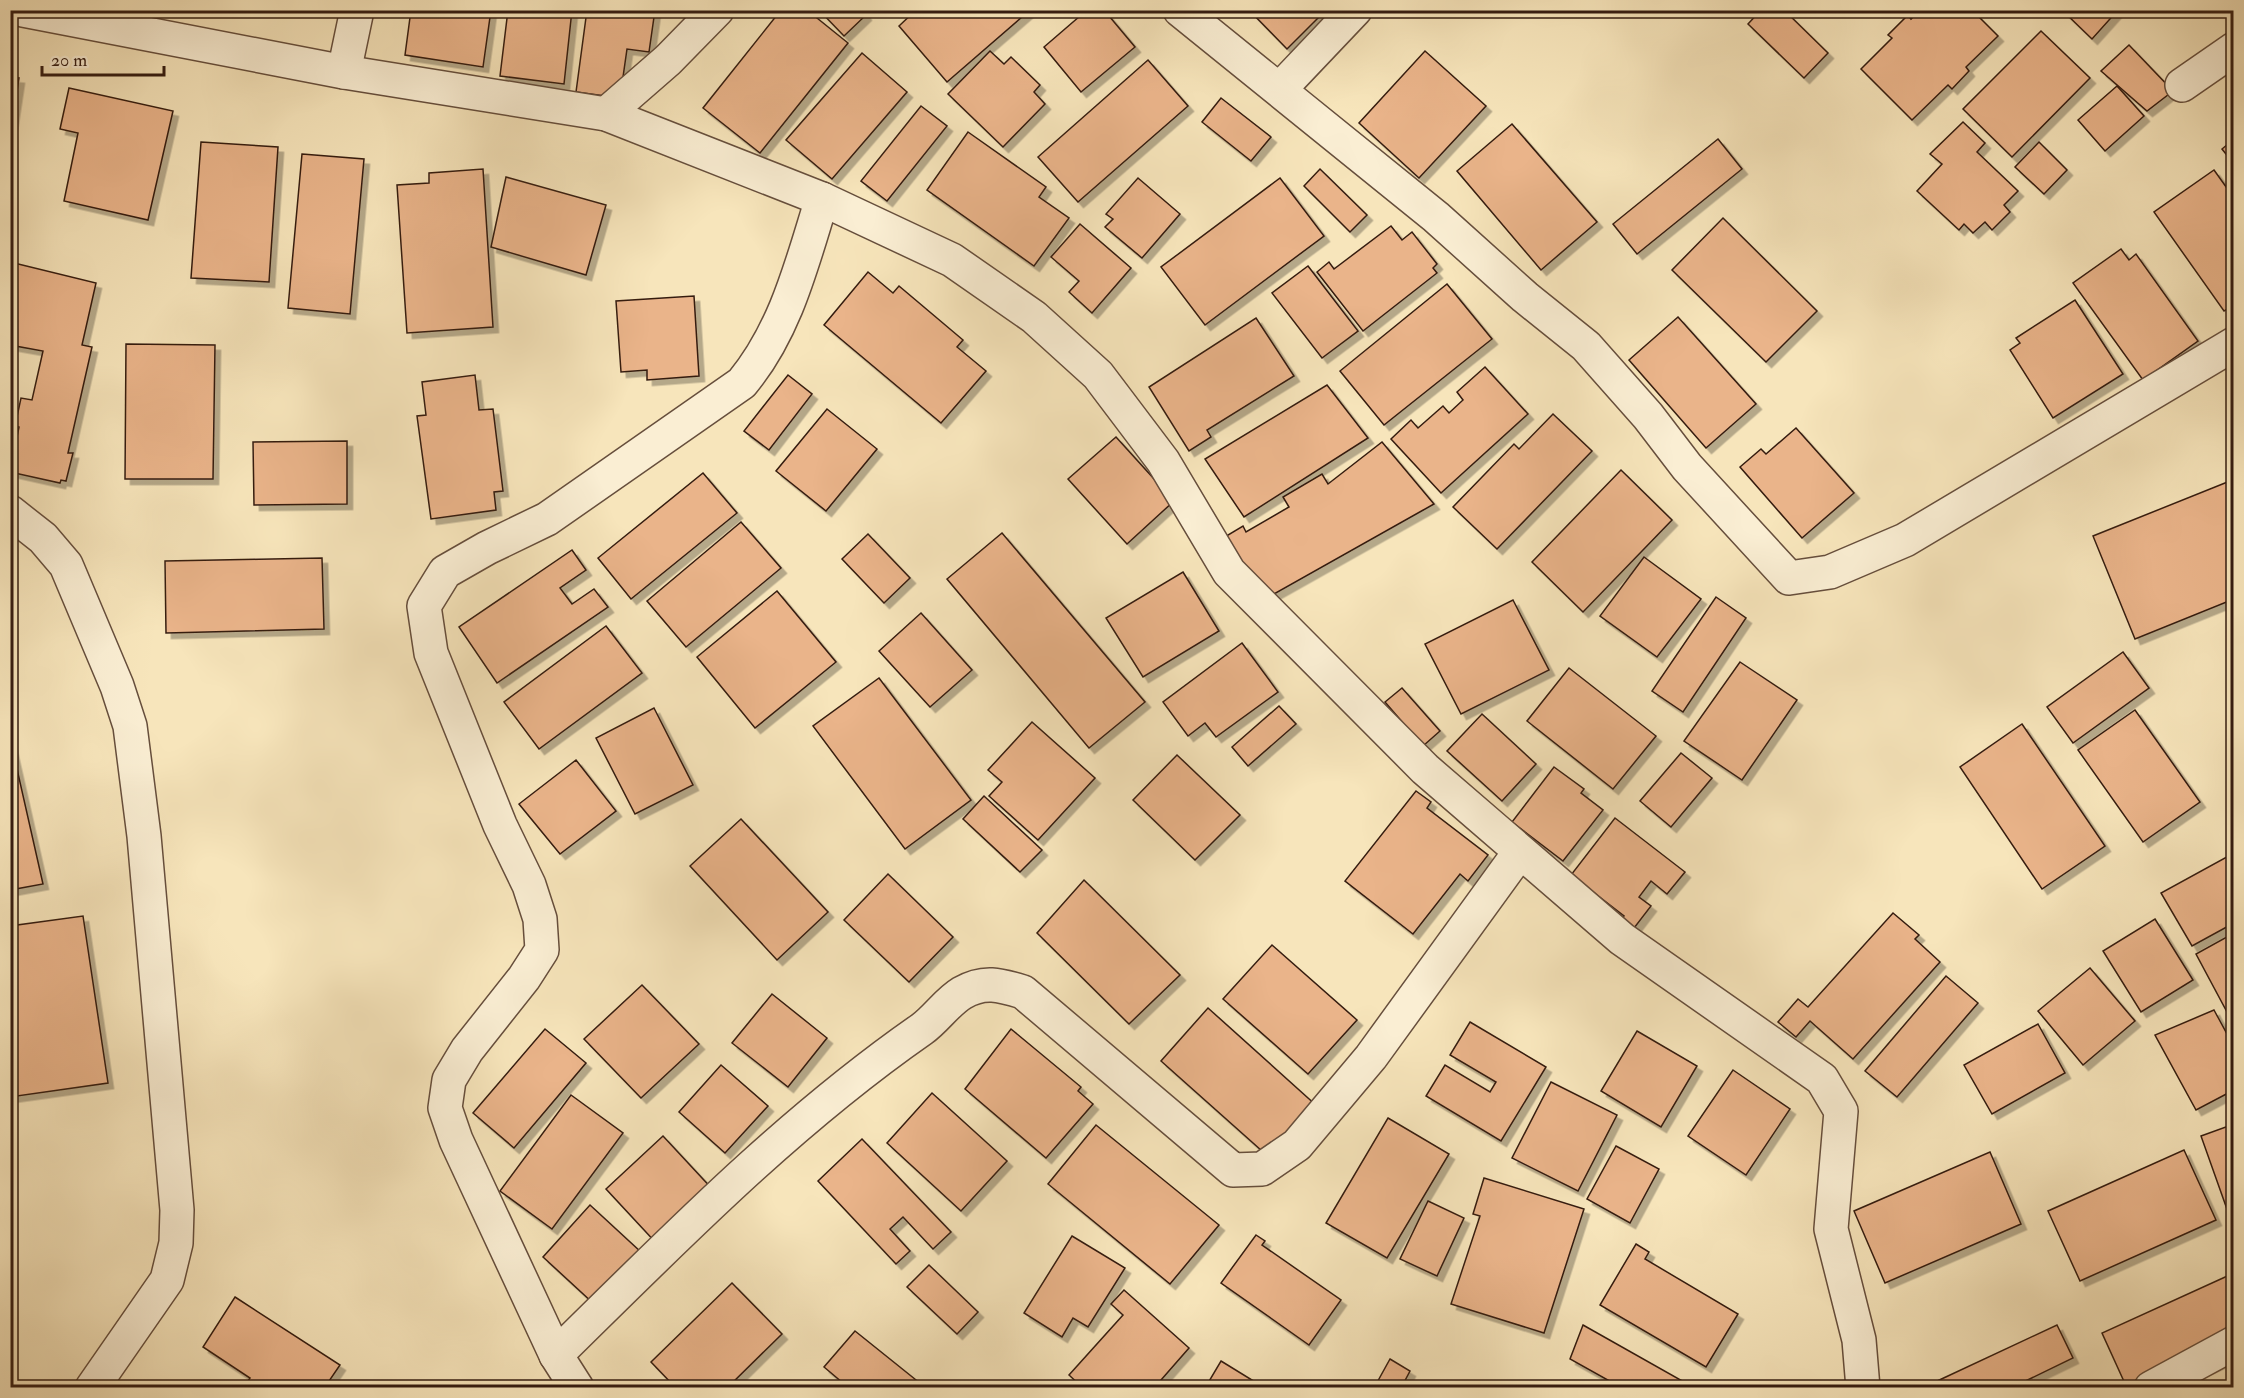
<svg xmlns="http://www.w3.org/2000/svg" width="2244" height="1398" font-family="'IM FELL Double Pica',serif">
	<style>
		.building { fill: #eab48a; stroke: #351c11; stroke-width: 1.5; filter: url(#shadow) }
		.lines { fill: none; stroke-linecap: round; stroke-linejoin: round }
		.minor-casing { stroke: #664e3c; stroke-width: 36 }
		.minor { stroke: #faeed3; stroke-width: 33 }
	</style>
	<defs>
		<filter id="shadow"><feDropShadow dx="5.5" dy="5.5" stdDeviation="0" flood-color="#0004"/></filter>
	</defs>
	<rect width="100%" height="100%" fill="#f7e5bb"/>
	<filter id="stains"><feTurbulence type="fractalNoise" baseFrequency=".00333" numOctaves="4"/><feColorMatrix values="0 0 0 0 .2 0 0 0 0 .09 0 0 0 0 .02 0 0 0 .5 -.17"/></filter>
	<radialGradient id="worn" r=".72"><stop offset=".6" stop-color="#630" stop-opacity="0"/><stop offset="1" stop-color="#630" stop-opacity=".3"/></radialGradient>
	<!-- building -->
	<g class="building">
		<path d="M411,10H491L483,67L405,55Z"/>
		<path d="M508,10H572L564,84L500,76Z"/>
		<path d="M587,10H655L649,52L627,49L620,98L576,92Z"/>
		<path d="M781,10H807L848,43L760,153L703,108Z"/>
		<path d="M819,10H862L866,15L844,36Z"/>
		<path d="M916,10H1030L947,82L899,26Z"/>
		<path d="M1087,10H1104L1135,47L1081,92L1044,47Z"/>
		<path d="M1249,10H1326L1287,49Z"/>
		<path d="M1761,10H1784L1828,53L1804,78L1748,24Z"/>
		<path d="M1920,10H1972L1998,36L1966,67L1969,71L1952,89L1948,85L1912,120L1861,69L1892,38L1888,35L1908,15L1911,19Z"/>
		<path d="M2062,10H2118L2092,39Z"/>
		<path d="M2041,31L2090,78L2012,157L1963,109Z"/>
		<path d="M2129,45L2173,91L2147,111L2101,71Z"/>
		<path d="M990,51L1004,64L1011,57L1040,85L1034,92L1045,104L1003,147L948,94Z"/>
		<path d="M1425,51L1486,106L1419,178L1359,123Z"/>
		<path d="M862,53L907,92L832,179L786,140Z"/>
		<path d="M1148,60L1188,106L1078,202L1038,157Z"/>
		<path d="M10,77L19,78L12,124H10Z"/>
		<path d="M2117,86L2144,116L2105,151L2078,120Z"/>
		<path d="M69,88L173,111L148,220L64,201L78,133L60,129Z"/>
		<path d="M1221,98L1271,137L1251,161L1202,122Z"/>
		<path d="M921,106L947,126L887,201L861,181Z"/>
		<path d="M1963,122L1985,143L1977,152L2018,191L2004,205L2010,212L1992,230L1985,222L1973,233L1964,224L1959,230L1917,191L1942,164L1930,154Z"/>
		<path d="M1512,124L1597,222L1541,270L1457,171Z"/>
		<path d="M968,132L1046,187L1039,197L1069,218L1034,266L927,190Z"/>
		<path d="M1718,139L1742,169L1637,254L1613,224Z"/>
		<path d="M2234,139V164L2222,149Z"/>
		<path d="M201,142L278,147L269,282L191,278Z"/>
		<path d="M2039,142L2067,170L2044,194L2015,167Z"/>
		<path d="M302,154L364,159L350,314L288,308Z"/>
		<path d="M483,169L493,327L407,333L397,185L429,183V173Z"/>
		<path d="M1320,169L1367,215L1350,232L1304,186Z"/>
		<path d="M2214,170L2234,198V304L2224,311L2154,212Z"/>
		<path d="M506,177L606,205L586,275L491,247Z"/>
		<path d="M1138,178L1180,214L1142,258L1105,227L1113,219L1106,214Z"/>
		<path d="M1280,178L1324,236L1205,325L1161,267Z"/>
		<path d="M1723,218L1817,311L1766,362L1672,270Z"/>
		<path d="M1080,224L1131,268L1092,313L1069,292L1079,281L1051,257Z"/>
		<path d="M1391,226L1402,240L1412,232L1437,264L1433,268L1437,273L1363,331L1317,272L1329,262L1334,269Z"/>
		<path d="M2121,249L2129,260L2136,254L2198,341L2143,380L2073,283Z"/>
		<path d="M10,262L96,283L82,345L92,347L68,453H73L66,481L61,480L60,483L10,472L19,427L15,426L21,398L32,400L43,351L10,345Z"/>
		<path d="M1308,266L1358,331L1322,358L1272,293Z"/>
		<path d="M868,272L893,293L899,286L963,340L957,347L986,371L941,423L824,325Z"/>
		<path d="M1447,284L1492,339L1384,425L1340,371Z"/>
		<path d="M694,296L699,376L647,380V370L621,372L616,301Z"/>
		<path d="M2075,300L2123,374L2053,418L2010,350L2020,343L2016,338Z"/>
		<path d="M1678,317L1756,404L1706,448L1629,360Z"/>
		<path d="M1256,318L1294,376L1207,430L1211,437L1189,451L1149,387Z"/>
		<path d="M126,344L215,345L213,479H125Z"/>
		<path d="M1485,367L1528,414L1441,493L1391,439L1411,420L1418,428L1443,406L1449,413L1463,400L1457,392Z"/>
		<path d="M475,375L479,410L493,409L503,491L494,492L496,510L431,519L417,416L426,415L422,382Z"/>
		<path d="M788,375L812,394L769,450L744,431Z"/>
		<path d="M1327,385L1368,438L1244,517L1205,459Z"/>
		<path d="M827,409L877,449L826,511L776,471Z"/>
		<path d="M1553,414L1592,451L1497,549L1453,507L1514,444L1519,449Z"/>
		<path d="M1796,428L1854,493L1802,538L1740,467L1761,449L1766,454Z"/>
		<path d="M1116,437L1174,501L1127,544L1068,479Z"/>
		<path d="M347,441V504L254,505L253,442Z"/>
		<path d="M1382,442L1434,504L1256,604L1218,541L1243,526L1246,532L1289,507L1283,497L1322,474L1328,484Z"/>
		<path d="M1621,470L1672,520L1583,612L1532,562Z"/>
		<path d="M703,473L737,513L631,599L598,558Z"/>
		<path d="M2230,481L2234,488V599L2135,639L2093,536Z"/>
		<path d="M741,522L781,568L686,647L647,601Z"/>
		<path d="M1002,533L1145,702L1089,748L947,579Z"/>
		<path d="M868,534L910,578L884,603L842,559Z"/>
		<path d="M572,550L586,570L560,588L572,604L594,589L608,607L497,683L459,627Z"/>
		<path d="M1644,557L1701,599L1657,657L1600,616Z"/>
		<path d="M322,558L324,629L166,633L165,561Z"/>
		<path d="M1183,572L1219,631L1143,677L1106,618Z"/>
		<path d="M777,591L836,662L755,728L697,657Z"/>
		<path d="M1716,597L1746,618L1683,712L1652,691Z"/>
		<path d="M1513,600L1549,670L1461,714L1425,644Z"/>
		<path d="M921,613L972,670L930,707L879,651Z"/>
		<path d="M606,626L642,673L539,749L504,702Z"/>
		<path d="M1242,643L1278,692L1216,737L1205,723L1188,736L1163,702Z"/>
		<path d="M2123,652L2149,688L2073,743L2047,707Z"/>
		<path d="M1740,662L1797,700L1742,780L1684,741Z"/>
		<path d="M1569,668L1656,736L1613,789L1527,721Z"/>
		<path d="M879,678L971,800L905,849L813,726Z"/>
		<path d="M1402,688L1440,731L1423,746L1385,702Z"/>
		<path d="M1279,706L1296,724L1248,766L1232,747Z"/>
		<path d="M654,708L693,785L635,814L596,738Z"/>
		<path d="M2135,710L2200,802L2143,842L2078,750Z"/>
		<path d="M1482,714L1536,764L1502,801L1447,751Z"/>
		<path d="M1032,722L1095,778L1038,840L989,796L1002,782L988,770Z"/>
		<path d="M2022,724L2105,846L2042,889L1960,767Z"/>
		<path d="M10,738L43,884L10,890Z"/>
		<path d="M1681,753L1712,778L1671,827L1640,801Z"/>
		<path d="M1177,755L1240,815L1195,860L1133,800Z"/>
		<path d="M576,760L616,811L560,854L519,804Z"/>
		<path d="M1554,767L1584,789L1581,793L1603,810L1563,861L1512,822Z"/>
		<path d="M1416,791L1431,802L1427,808L1488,855L1468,881L1460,874L1413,934L1345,881Z"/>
		<path d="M984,796L1042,850L1020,872L963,819Z"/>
		<path d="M1615,818L1685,872L1667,894L1651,881L1639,897L1651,906L1631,932L1619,923L1624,916L1571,875Z"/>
		<path d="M741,819L828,912L777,960L690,866Z"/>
		<path d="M2234,853V923L2192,946L2161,893Z"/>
		<path d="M888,874L953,937L909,982L844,920Z"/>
		<path d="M1084,880L1180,975L1129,1024L1037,933Z"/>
		<path d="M1893,913L1919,935L1915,939L1940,962L1853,1059L1810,1021L1796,1037L1778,1022L1798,999L1808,1007Z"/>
		<path d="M83,916L108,1083L10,1097V926Z"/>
		<path d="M2155,919L2193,980L2141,1012L2103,951Z"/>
		<path d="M2234,933V1008L2227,1012L2196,954Z"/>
		<path d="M1272,945L1357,1020L1308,1074L1223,999Z"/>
		<path d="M2090,968L2135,1021L2083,1065L2038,1011Z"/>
		<path d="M1946,976L1978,1003L1897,1097L1865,1071Z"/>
		<path d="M642,985L699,1044L641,1098L584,1039Z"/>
		<path d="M772,994L827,1038L788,1087L732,1043Z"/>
		<path d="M1208,1008L1318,1107L1271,1159L1161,1061Z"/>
		<path d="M2214,1010L2234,1047V1090L2196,1110L2155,1035Z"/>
		<path d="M1470,1022L1546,1067L1501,1141L1426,1096L1445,1065L1490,1092L1496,1082L1450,1055Z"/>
		<path d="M2038,1024L2065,1073L1992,1114L1964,1065Z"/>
		<path d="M545,1029L586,1063L514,1148L473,1113Z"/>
		<path d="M1011,1029L1081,1087L1078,1091L1093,1104L1046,1158L965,1089Z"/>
		<path d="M1637,1031L1697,1066L1661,1127L1601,1091Z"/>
		<path d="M721,1065L768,1106L725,1153L679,1112Z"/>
		<path d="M1733,1070L1790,1109L1746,1175L1688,1136Z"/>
		<path d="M1551,1082L1617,1115L1578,1191L1512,1158Z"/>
		<path d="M932,1093L1007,1161L961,1211L887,1143Z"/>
		<path d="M571,1095L623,1133L552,1229L500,1191Z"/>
		<path d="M1388,1118L1449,1154L1387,1258L1326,1223Z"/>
		<path d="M2234,1124V1210L2228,1212L2201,1136Z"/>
		<path d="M1096,1125L1219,1225L1170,1284L1048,1184Z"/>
		<path d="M663,1136L715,1192L658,1245L606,1189Z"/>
		<path d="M862,1139L951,1232L933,1249L903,1217L890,1229L910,1251L896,1264L818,1181Z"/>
		<path d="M1616,1146L1659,1169L1630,1223L1587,1199Z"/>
		<path d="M2184,1150L2216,1220L2080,1281L2048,1211Z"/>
		<path d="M1990,1152L2021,1224L1885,1283L1854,1211Z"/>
		<path d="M1484,1178L1584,1209L1544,1333L1451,1304L1480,1216L1473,1214Z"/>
		<path d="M1428,1201L1464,1218L1437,1276L1400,1259Z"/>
		<path d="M590,1205L642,1253L594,1304L543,1257Z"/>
		<path d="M1256,1235L1265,1241L1262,1245L1341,1300L1309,1345L1221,1283Z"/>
		<path d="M1072,1236L1125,1268L1088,1327L1073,1318L1062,1337L1024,1313Z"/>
		<path d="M1636,1244L1649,1252L1645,1259L1738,1314L1706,1367L1600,1305Z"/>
		<path d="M929,1265L978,1312L957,1334L907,1287Z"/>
		<path d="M2234,1273V1356L2164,1388H2127L2102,1333Z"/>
		<path d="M732,1283L782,1334L727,1388H676L651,1362Z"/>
		<path d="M1124,1290L1189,1348L1154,1388H1083L1069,1375L1123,1315L1111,1304Z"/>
		<path d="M235,1297L340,1365L329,1381L334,1385L333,1388H244L250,1378L203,1347Z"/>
		<path d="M1583,1325L1693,1387L1622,1388L1570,1359Z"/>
		<path d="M2057,1325L2073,1358L2011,1388H1935L1933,1383Z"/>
		<path d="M855,1331L926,1388H849L824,1367Z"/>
		<path d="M1390,1359L1410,1371L1401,1388H1374Z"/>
		<path d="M1221,1361L1265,1388H1205Z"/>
	</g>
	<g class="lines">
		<defs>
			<g id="minor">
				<path d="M23,10L344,72L606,114L822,199L952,260L1034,317L1098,375L1163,461L1229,572L1425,769L1622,939L1822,1079L1841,1111L1831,1229L1859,1340L1863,1388"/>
				<path d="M1180,10L1436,217L1525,297L1586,346L1648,416L1687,467L1789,578L1830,572L1905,540L2234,344"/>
				<path d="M344,72L357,10"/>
				<path d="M2182,85L2234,49"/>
				<path d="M1280,89L1355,10"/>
				<path d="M606,114L668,60L717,10"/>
				<path d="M10,512L43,538L66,565L117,686L130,726L144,836L177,1210L176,1243L167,1280L92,1388"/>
				<path d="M556,1355C673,1240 787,1123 922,1029C936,1019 947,1002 962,993C984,980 1000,985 1023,992L1233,1170L1262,1169L1297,1145L1371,1057L1519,853"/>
				<path d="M577,1388L556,1355L456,1140L445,1108L449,1080L467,1050L524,978L542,950L540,919L529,885L500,825L431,653L424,606L445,572L487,548L547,519L742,383C786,330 802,263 822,199"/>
				<path d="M2151,1388L2234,1343"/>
			</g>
		</defs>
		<!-- minor casing -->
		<use href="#minor" class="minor-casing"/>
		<!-- minor -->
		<use href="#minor" class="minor"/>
	</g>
	<!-- margin -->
	<rect width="2244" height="1398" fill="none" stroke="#f7e5bb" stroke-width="36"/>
	<rect x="12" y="12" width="2220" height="1374" fill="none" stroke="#351c11" stroke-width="3"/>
	<rect x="18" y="18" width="2208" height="1362" fill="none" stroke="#351c11" stroke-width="1.5"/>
	<!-- scale -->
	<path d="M42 66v9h122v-9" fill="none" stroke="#351c11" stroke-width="3"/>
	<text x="51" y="66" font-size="18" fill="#351c11" stroke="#faeed3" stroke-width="4.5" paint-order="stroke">20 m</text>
	<rect width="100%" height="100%" filter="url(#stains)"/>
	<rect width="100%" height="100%" fill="url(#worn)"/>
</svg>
